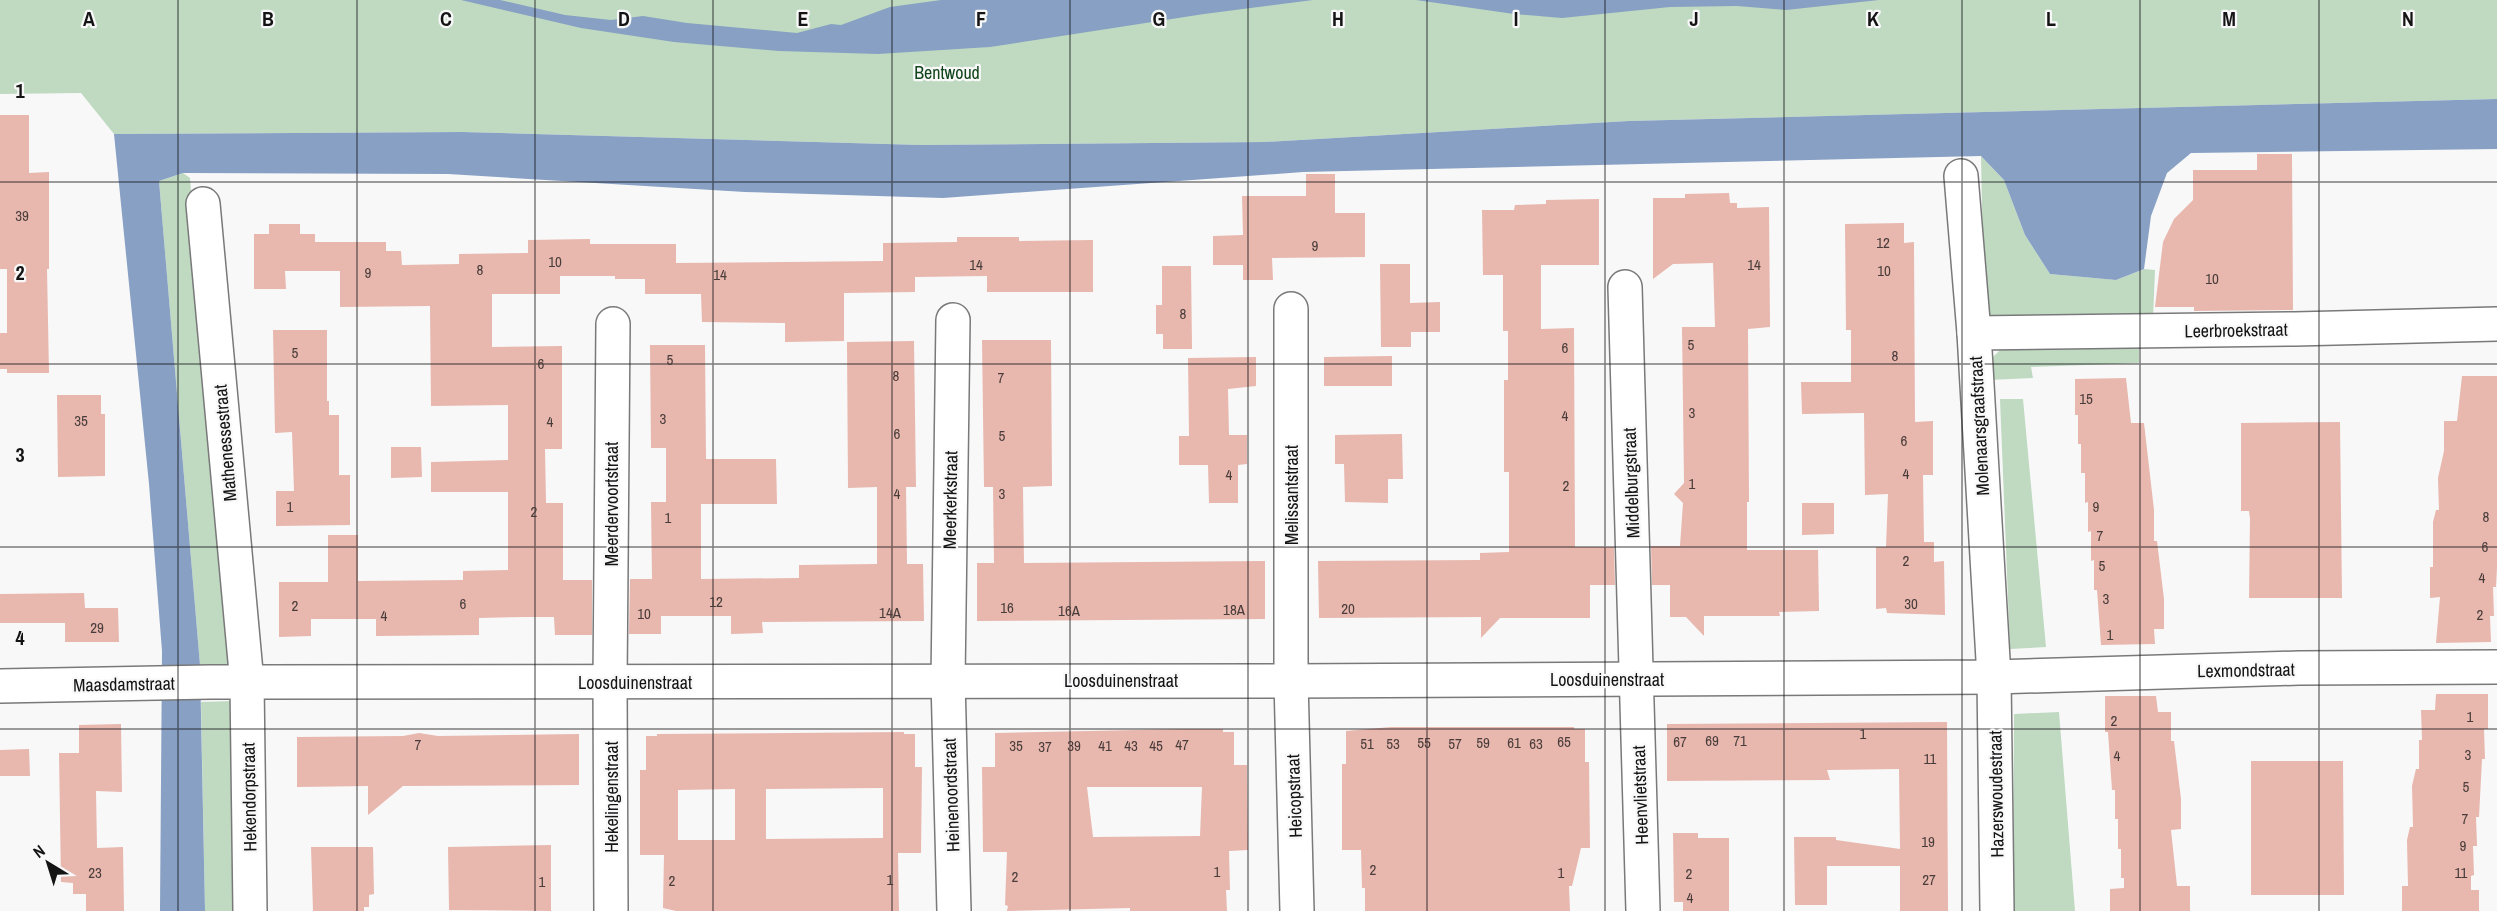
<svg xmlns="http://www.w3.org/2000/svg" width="2497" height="911" font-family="'Archivo Narrow',sans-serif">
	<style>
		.green { fill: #bfdac1 }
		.water { fill: #87a0c3 }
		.building { fill: #e8b7ad; fill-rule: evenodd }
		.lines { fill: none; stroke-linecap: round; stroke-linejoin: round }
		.minor-casing { stroke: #79797a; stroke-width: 36 }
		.minor { stroke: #fff; stroke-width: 33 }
		.grid { fill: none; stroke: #141415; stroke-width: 1.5; stroke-opacity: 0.55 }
		.labels { text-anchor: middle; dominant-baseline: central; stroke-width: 4.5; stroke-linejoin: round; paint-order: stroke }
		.number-label { font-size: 15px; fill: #493d3b }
		.park-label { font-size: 18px; fill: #10441a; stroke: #f8f8f9 }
		.street-label { font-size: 18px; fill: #141415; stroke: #f8f8f9 }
		.grid-label { font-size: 20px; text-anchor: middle; font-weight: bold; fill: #141415; stroke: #f8f8f9; stroke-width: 4.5; stroke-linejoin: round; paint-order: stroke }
	</style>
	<rect width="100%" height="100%" fill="#f8f8f9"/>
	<!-- green -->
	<g class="green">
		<path d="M0,0H2497V99L1629,121L1264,142L921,145L462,132L114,134L81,93L0,94Z"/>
		<path d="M1981,156L2004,180L2025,235L2050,274L2116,280L2144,269L2155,270L2153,318L1989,320L1984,311Z"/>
		<path d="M183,173L190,178L230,665H200L159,181Z"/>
		<path d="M2139,342V363L2031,367L2033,378L1989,380V361L2007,343Z"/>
		<path d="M2000,399H2023L2046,647L2010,649Z"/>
		<path d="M232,701L234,911H205L201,702Z"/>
		<path d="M2059,712L2075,911H2013L2014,714Z"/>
	</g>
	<!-- water -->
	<g class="water">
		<path d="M461,0H500L565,15L611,20L643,16L687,23L797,33L831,24L841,25L890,7L941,0H1313L1204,14L990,47L878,54L779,51L674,42L581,28Z"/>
		<path d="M1416,0H1879L1786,10L1737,6L1670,7L1562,18L1514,14Z"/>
		<path d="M2497,99V149L2191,153L2167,173L2151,216L2144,269L2116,280L2050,274L2025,235L2004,180L1981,156L1303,172L943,198L745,192L448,174L183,173L159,181L200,665L205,911H160L162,651L149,484L114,134L462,132L921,145L1264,142L1629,121Z"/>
	</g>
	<!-- building -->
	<g class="building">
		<path d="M0,115H29V173L49,172V269H47L49,373H7V369H0V333H7V269H0Z"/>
		<path d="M2257,154H2292L2293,310L2194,311V307H2155L2163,242L2174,219L2193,200V170H2257Z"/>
		<path d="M1306,174H1335V213H1365V257L1272,258L1273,280H1243V265H1213V236L1243,235L1242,196H1306Z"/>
		<path d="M1729,193L1730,203H1737V208L1769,207L1770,327L1748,329L1749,502H1747V550H1818L1819,611L1779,612L1780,616H1704V636L1686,617H1670V585H1652L1651,546H1680L1683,503L1674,494L1684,483L1682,327H1715L1713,263L1673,264L1653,279V198H1685V194Z"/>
		<path d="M1599,199V265H1541V329L1574,328L1575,547H1614L1615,585H1590V618H1500L1481,638V617L1319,618L1318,561L1480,560V553L1509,552V472H1504V380H1508V331H1503V275H1483L1482,210H1514L1515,205L1546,204V200Z"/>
		<path d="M1904,223V243L1914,242L1915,422L1933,421V475H1923L1924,542H1934V562L1944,561L1945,615L1887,613L1886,608L1876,609V547H1886L1888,494L1865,495L1864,413L1802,414L1801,382H1851V330H1846L1845,224Z"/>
		<path d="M269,224H300V234H315V242H386V251H401L402,265L459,264V254L528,253V240L590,239V244H676V263L883,261V243L957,242V237H1019V241L1093,240V292H987V276L915,277V292L844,293V341L785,342V323L702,322L701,294H645V279H615V276H560V294H492V347L562,346V449H545L546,503H563V580H592V635H555L554,617H524L479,618V635L376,636V619H311V636L279,637V582H328V535H358V581L463,580V571L508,570V492H431V462L508,460V405L431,406L430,306L340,307V271H285L286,289H254V234H269Z"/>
		<path d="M1380,264H1410V303L1440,302V332H1411V347H1381Z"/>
		<path d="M1162,266H1191L1192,349H1163V334H1156V305H1162Z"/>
		<path d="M273,330H327V401H329V415H339V475H350V525L276,526V491H294L292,432L275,433Z"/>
		<path d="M982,340H1051L1052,486L1023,487L1024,563L1265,561V619L977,621V563H994L993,487H984Z"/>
		<path d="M914,341L916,487H906L907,564H923L924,621L762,622L763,633L731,634V616H661V634H629L630,579H652L651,502H666V448H651L650,345H705L706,459H776L777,504H701V579L799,578V565L877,564V487L848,488L847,342Z"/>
		<path d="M1392,356V386H1324V357Z"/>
		<path d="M1256,357V386L1228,389L1229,435H1247V464L1238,465V503H1209L1208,465H1179V436H1189L1188,358Z"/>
		<path d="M2462,376H2497V567L2496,587H2493L2494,616H2490L2491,642L2436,643L2440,597L2430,598V567H2433V522L2436,510H2439L2438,478L2444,451V421H2457Z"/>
		<path d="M2126,378L2131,423H2144L2154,510V541H2157L2164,599V629H2154L2155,644L2101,645L2097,590H2094V560L2091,561V531L2088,532V502L2085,503V473H2081V444H2078V415H2075V379Z"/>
		<path d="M57,395H101V414H105V476L58,477Z"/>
		<path d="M2340,422L2342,598H2249L2250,519L2249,511H2241V423Z"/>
		<path d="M1402,434L1403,479H1388V503L1345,502L1344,464H1335V435Z"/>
		<path d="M391,447H421L422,477L391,478Z"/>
		<path d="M1802,503H1834V534L1802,535Z"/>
		<path d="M84,593L85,608H118L119,642H65V623H0V594Z"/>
		<path d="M2436,694H2488V729H2484L2485,759H2482L2479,817H2476L2477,846H2473L2474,875L2471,876V890H2479V911H2402V886H2408L2407,840L2410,827H2413L2412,786L2416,769H2419V740H2422L2421,710H2435Z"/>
		<path d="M2105,696H2156L2158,712H2171V741H2174L2181,799V829L2171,830L2177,886H2190V911H2110V889L2124,888V878H2121V849H2118V819H2115V790H2112L2108,732H2105Z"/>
		<path d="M1947,722L1948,911H1900V866H1827V905H1795L1794,837H1836V840L1900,849L1899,769L1827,770L1830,780L1667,781V724Z"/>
		<path d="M121,724L122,792L96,791L97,848L123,847L124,911H86V894H73V883L61,882L59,753H79V725Z"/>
		<path d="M1391,727H1574V729H1585V762H1589L1590,848H1581L1572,886H1569L1570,911H1365V888H1362L1361,850H1342V764H1346V731Z"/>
		<path d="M1185,729H1223V732H1234V765H1247L1248,850L1229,851L1230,890H1226L1227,911H1130V908L1007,911L1008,906L1005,905L1007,852H983L982,767H995V733ZM1087,787H1202L1200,836L1093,837Z"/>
		<path d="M904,732V734H915V767H922L921,853H898L899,911H676L663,908L664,855H640V770H646V736H657V734ZM883,788V838L766,839V789ZM735,789V840H678V790Z"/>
		<path d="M419,733L438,736L579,734V785L403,786L368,815V786L297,787V737L403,736Z"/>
		<path d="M29,749L30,776H0V750Z"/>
		<path d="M2251,761H2343L2344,895H2251Z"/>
		<path d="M1673,833H1698V838H1729V911H1683V902H1674Z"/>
		<path d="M551,845V911L449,910L448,847Z"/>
		<path d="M311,847H373L374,894L369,895V907H364V911H313Z"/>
	</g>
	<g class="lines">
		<defs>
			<g id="minor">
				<path d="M1961,176L1974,333L1994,677L1997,911"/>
				<path d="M203,204L247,683L250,911"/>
				<path d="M1625,287L1643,911"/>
				<path d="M1291,309V681L1297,911"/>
				<path d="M953,320L948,680L954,911"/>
				<path d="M1974,333L2295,329L2497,324"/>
				<path d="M0,686L210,682L1291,681L1994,677L2299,668L2497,667"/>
				<path d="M611,911L610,683L613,324"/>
			</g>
		</defs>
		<!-- minor casing -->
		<use href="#minor" class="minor-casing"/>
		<!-- minor -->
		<use href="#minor" class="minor"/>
	</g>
	<!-- grid -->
	<path class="grid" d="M178,0V911M357,0V911M535,0V911M713,0V911M892,0V911M1070,0V911M1248,0V911M1427,0V911M1605,0V911M1784,0V911M1962,0V911M2140,0V911M2319,0V911M0,182H2497M0,364H2497M0,547H2497M0,729H2497"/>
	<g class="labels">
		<!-- number labels -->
		<g class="number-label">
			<text x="22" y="215">39</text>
			<text x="1883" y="242">12</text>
			<text x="1315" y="245">9</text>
			<text x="555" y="261">10</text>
			<text x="976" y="264">14</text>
			<text x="1754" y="264">14</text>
			<text x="480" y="269">8</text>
			<text x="1884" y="270">10</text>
			<text x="368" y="272">9</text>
			<text x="720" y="274">14</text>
			<text x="2212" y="278">10</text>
			<text x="1183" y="313">8</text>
			<text x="1691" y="344">5</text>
			<text x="1565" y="347">6</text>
			<text x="295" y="352">5</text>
			<text x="1895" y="355">8</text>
			<text x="670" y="359">5</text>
			<text x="541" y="363">6</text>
			<text x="896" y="375">8</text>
			<text x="1001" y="377">7</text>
			<text x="2086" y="398">15</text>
			<text x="1692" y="412">3</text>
			<text x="1565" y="415">4</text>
			<text x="663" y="418">3</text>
			<text x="81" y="420">35</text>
			<text x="550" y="421">4</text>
			<text x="897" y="433">6</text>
			<text x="1002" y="435">5</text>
			<text x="1904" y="440">6</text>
			<text x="1906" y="473">4</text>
			<text x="1229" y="474">4</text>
			<text x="1692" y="483">1</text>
			<text x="1566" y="485">2</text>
			<text x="897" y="493">4</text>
			<text x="1002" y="493">3</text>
			<text x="290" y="506">1</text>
			<text x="2096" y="506">9</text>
			<text x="534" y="511">2</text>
			<text x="2486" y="516">8</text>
			<text x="668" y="517">1</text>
			<text x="2100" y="535">7</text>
			<text x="2485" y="546">6</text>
			<text x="1906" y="560">2</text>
			<text x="2102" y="565">5</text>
			<text x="2482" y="577">4</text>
			<text x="2106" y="598">3</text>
			<text x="716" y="601">12</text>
			<text x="463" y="603">6</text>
			<text x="1911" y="603">30</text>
			<text x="295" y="605">2</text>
			<text x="1007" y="607">16</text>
			<text x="1348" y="608">20</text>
			<text x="1234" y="609">18A</text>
			<text x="1069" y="610">16A</text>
			<text x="890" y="612">14A</text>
			<text x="644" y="613">10</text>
			<text x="2480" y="614">2</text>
			<text x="384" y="615">4</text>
			<text x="97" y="627">29</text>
			<text x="2110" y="634">1</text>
			<text x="2470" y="716">1</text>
			<text x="2114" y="720">2</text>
			<text x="1863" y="733">1</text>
			<text x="1712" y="740">69</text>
			<text x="1740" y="740">71</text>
			<text x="1564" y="741">65</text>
			<text x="1680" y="741">67</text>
			<text x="1424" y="742">55</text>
			<text x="1483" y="742">59</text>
			<text x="1514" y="742">61</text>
			<text x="1367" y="743">51</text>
			<text x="1393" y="743">53</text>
			<text x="1455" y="743">57</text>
			<text x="1536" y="743">63</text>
			<text x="418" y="744">7</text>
			<text x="1182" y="744">47</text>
			<text x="1016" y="745">35</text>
			<text x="1074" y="745">39</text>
			<text x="1105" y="745">41</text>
			<text x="1131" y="745">43</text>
			<text x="1156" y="745">45</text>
			<text x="1045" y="746">37</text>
			<text x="2468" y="754">3</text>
			<text x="2117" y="755">4</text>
			<text x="1930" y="758">11</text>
			<text x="2466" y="786">5</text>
			<text x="2465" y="818">7</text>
			<text x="1928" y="841">19</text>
			<text x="2463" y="845">9</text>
			<text x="1373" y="869">2</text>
			<text x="1217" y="871">1</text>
			<text x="95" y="872">23</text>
			<text x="1561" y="872">1</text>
			<text x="2461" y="872">11</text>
			<text x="1689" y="873">2</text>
			<text x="1015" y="876">2</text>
			<text x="890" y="879">1</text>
			<text x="1929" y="879">27</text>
			<text x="672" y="880">2</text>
			<text x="542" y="881">1</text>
			<text x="1690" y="897">4</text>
		</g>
		<!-- park labels -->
		<g class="park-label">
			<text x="947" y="72">Bentwoud</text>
		</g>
		<!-- street labels -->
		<g class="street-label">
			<text transform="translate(2236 330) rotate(-1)">Leerbroekstraat</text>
			<text transform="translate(1979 426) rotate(-93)">Molenaarsgraafstraat</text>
			<text transform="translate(225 443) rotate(-95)">Mathenessestraat</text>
			<text transform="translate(1631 483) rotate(-92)">Middelburgstraat</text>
			<text transform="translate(1291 495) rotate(-90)">Melissantstraat</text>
			<text transform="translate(950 500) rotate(-89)">Meerkerkstraat</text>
			<text transform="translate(611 504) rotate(-90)">Meerdervoortstraat</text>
			<text transform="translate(2246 670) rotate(-1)">Lexmondstraat</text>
			<text x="1607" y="679">Loosduinenstraat</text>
			<text x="1121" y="680">Loosduinenstraat</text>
			<text x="635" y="682">Loosduinenstraat</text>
			<text transform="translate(124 684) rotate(-1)">Maasdamstraat</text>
			<text transform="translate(1996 794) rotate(-91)">Hazerswoudestraat</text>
			<text transform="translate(951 795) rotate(-92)">Heinenoordstraat</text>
			<text transform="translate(1640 795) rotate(-92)">Heenvlietstraat</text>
			<text transform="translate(1294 796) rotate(-92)">Heicopstraat</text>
			<text transform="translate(249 797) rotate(-91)">Hekendorpstraat</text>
			<text transform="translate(611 797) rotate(-90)">Hekelingenstraat</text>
		</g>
	</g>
	<g class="grid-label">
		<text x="89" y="26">A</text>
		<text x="268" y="26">B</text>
		<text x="446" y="26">C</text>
		<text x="624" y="26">D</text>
		<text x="803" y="26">E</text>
		<text x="981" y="26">F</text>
		<text x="1159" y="26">G</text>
		<text x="1338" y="26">H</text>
		<text x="1516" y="26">I</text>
		<text x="1694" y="26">J</text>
		<text x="1873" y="26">K</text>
		<text x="2051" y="26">L</text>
		<text x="2229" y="26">M</text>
		<text x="2408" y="26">N</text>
		<text x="20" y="98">1</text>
		<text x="20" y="280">2</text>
		<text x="20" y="462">3</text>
		<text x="20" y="645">4</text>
	</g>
	<!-- north arrow -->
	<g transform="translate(48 863) rotate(322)" stroke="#f8f8f9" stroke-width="4.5" paint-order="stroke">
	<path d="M0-4.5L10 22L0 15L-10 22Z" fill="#141415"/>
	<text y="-9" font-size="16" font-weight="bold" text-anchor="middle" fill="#141415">N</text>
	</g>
</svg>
